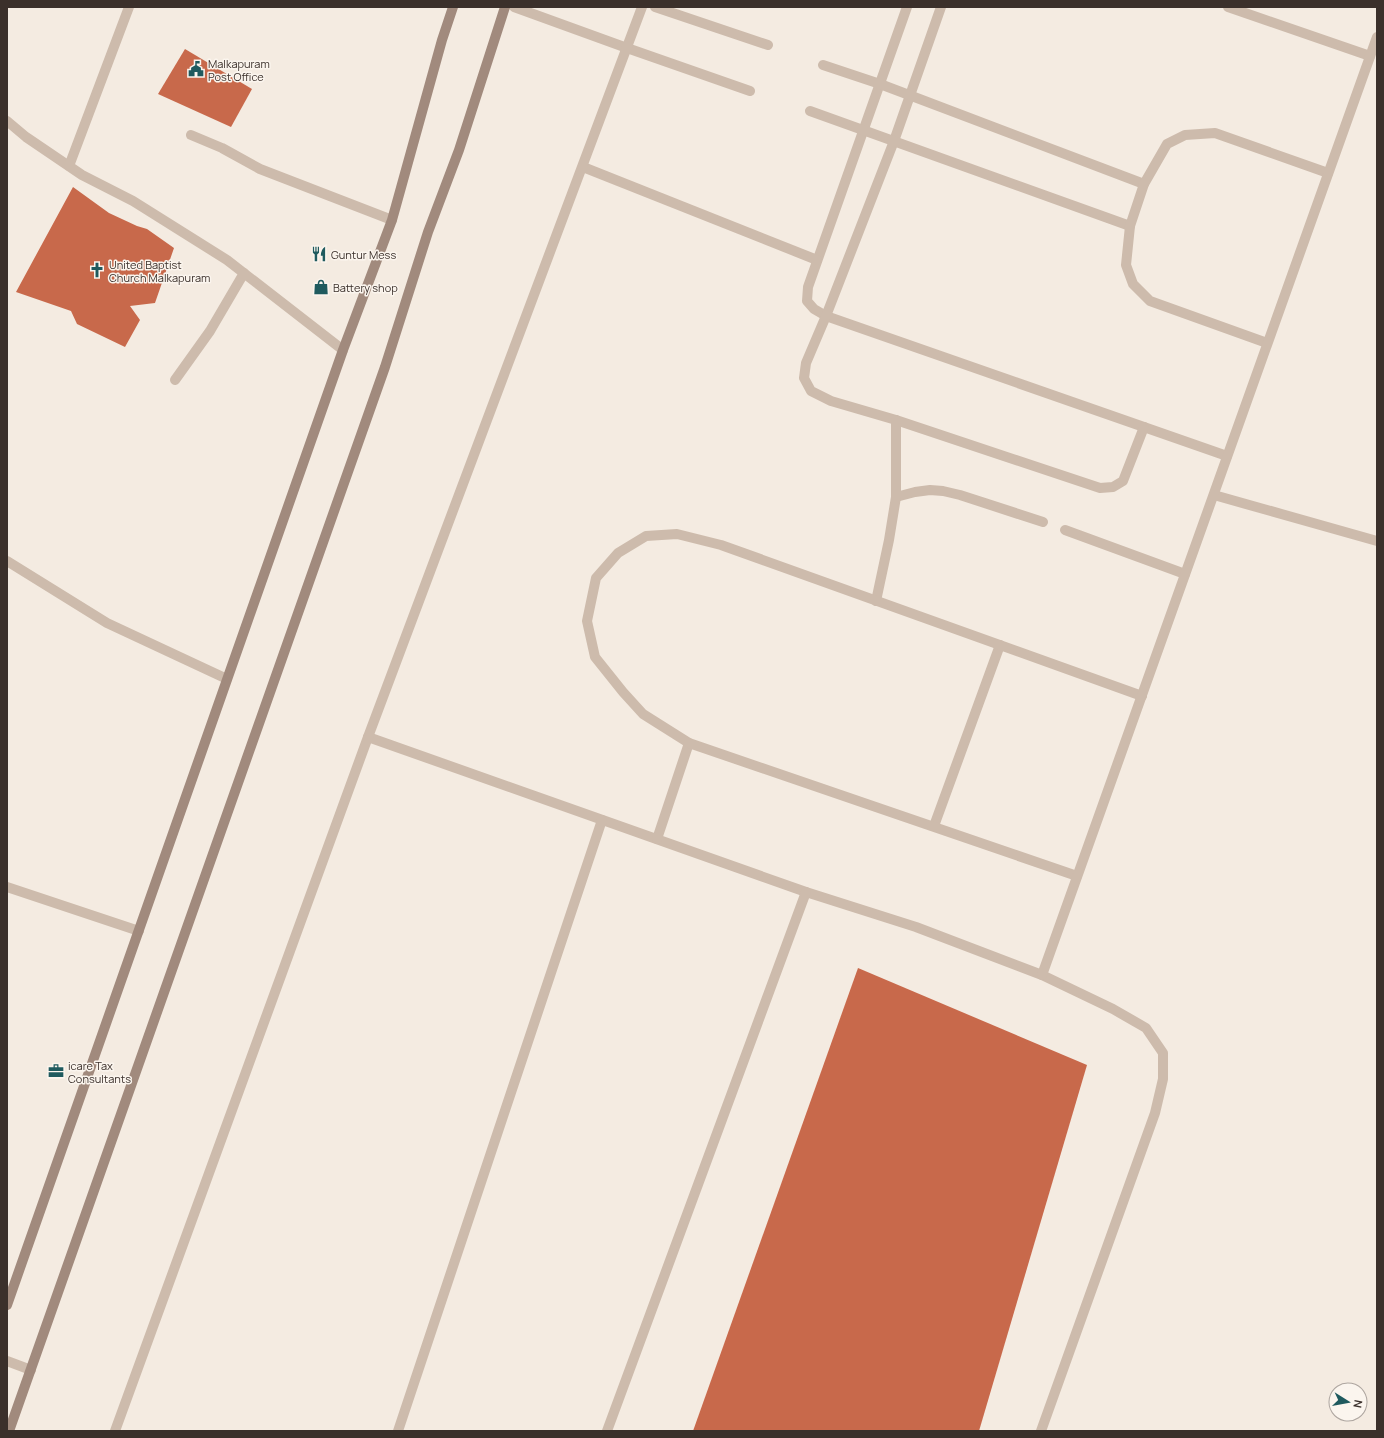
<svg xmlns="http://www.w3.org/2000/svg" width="1384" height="1438" font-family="Manrope,sans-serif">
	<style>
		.building { fill: #c8694b }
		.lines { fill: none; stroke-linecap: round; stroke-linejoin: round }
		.lane { stroke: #cdbbac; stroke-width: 10 }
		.street { stroke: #cdbbac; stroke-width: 10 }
		.secondary { stroke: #a18a7d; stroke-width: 10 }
		.labels { text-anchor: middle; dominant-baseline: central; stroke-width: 3; stroke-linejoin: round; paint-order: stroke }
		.poi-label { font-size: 11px; fill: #3b302b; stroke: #fbf5ee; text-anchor: start }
	</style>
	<rect width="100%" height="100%" fill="#f4ebe1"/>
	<!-- building -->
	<g class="building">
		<path d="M185,49L252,89L231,127L158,94Z"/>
		<path d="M73,187L109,213L137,226L147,229L174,248L155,303L130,306L140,320L125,347L77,324L71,311L16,292Z"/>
		<path d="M858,968L1087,1065L979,1431H693Z"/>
	</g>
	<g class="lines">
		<!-- lane -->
		<g class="lane">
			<path d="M514,7L627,48L750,91"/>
			<path d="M655,7L768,45"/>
			<path d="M907,7L808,287L807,301L814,309L826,316L1227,456"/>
			<path d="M941,7L894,141L826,316L806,363L804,378L811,391L831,401L896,420L1100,488L1113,487L1123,481L1144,427"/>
			<path d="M1228,7L1370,56"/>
			<path d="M823,65L880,84L1144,184"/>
			<path d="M810,111L1130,226"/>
			<path d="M583,167L817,260"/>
			<path d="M1267,343L1150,301L1133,284L1126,265L1130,226L1144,184L1167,144L1185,135L1215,133L1328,173"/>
			<path d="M1214,495L1377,541"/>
			<path d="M896,497L915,492L930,490L943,491L960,495L1043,522"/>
			<path d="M1065,530L1185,574"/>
			<path d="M876,601L889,540L896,497V420"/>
			<path d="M368,737L806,892L916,927L1042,975L1113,1009L1146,1028L1163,1053V1079L1155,1113L1041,1431"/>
			<path d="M934,826L1000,645"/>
			<path d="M657,839L689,743"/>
			<path d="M1077,876L689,743L643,714L623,692L595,657L587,621L596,578L618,553L646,536L677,534L721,545L1142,696"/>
			<path d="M1042,975L1377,37"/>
			<path d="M115,1431L368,737L642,7"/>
			<path d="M398,1431L602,820"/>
			<path d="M607,1431L806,892"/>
		</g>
		<!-- street -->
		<g class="street">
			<path d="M7,121L26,137L82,175L133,201L227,260L343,350"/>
			<path d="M191,135L222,148L260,169L392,220"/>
			<path d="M69,166L129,7"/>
			<path d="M175,380L210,331L244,273"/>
			<path d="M7,561L107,623L227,679"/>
			<path d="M7,887L139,931"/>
			<path d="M7,1361L31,1370"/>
		</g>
		<!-- secondary -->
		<g class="secondary">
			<path d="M7,1305L343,350L392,220L442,40L453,7"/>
			<path d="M9,1431L385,367L428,232L459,150L505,7"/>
		</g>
	</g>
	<!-- icons -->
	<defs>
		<symbol id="civic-bare" viewBox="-9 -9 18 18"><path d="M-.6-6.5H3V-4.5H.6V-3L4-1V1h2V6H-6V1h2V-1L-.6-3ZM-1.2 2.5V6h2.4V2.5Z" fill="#1f5a5e" stroke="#fbf5ee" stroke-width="2.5" paint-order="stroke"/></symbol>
		<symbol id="restaurant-bare" viewBox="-9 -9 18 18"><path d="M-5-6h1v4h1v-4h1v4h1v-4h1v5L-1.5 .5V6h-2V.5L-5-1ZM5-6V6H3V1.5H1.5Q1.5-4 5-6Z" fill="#1f5a5e" stroke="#fbf5ee" stroke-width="2.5" paint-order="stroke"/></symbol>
		<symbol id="church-bare" viewBox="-9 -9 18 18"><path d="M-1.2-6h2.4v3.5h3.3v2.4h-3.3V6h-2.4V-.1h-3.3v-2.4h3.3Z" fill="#1f5a5e" stroke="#fbf5ee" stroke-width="2.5" paint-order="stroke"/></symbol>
		<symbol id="shop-bare" viewBox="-9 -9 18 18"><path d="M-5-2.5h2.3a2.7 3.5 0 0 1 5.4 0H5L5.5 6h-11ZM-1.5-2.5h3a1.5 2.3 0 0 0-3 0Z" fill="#1f5a5e" stroke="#fbf5ee" stroke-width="2.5" paint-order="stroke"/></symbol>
		<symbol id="office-bare" viewBox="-9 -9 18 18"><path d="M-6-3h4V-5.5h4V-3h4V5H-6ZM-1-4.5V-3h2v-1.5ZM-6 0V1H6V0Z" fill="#1f5a5e" stroke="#fbf5ee" stroke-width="2.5" paint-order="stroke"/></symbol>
	</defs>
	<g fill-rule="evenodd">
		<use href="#civic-bare" x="185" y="58" width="22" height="22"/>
		<use href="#restaurant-bare" x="308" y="243" width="22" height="22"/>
		<use href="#church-bare" x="86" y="259" width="22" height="22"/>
		<use href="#shop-bare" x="310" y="276" width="22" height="22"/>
		<use href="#office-bare" x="45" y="1060" width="22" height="22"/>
	</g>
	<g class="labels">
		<!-- poi labels -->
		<g class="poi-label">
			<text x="208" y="63">Malkapuram<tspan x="208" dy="13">Post Office</tspan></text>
			<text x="331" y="254">Guntur Mess</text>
			<text x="109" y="264">United Baptist<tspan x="109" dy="13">Church Malkapuram</tspan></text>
			<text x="333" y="287">Battery shop</text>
			<text x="68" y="1065">icare Tax<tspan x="68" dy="13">Consultants</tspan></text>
		</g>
	</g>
	<!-- border -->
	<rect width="1384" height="1438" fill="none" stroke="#3b302b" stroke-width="16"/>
	<!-- north arrow -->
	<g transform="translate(1348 1402) rotate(101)"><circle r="19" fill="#fbf5ee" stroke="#aea6a0"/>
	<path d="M0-3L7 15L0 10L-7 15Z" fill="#1f5a5e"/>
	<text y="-6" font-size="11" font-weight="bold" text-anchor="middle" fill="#3b302b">N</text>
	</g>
</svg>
